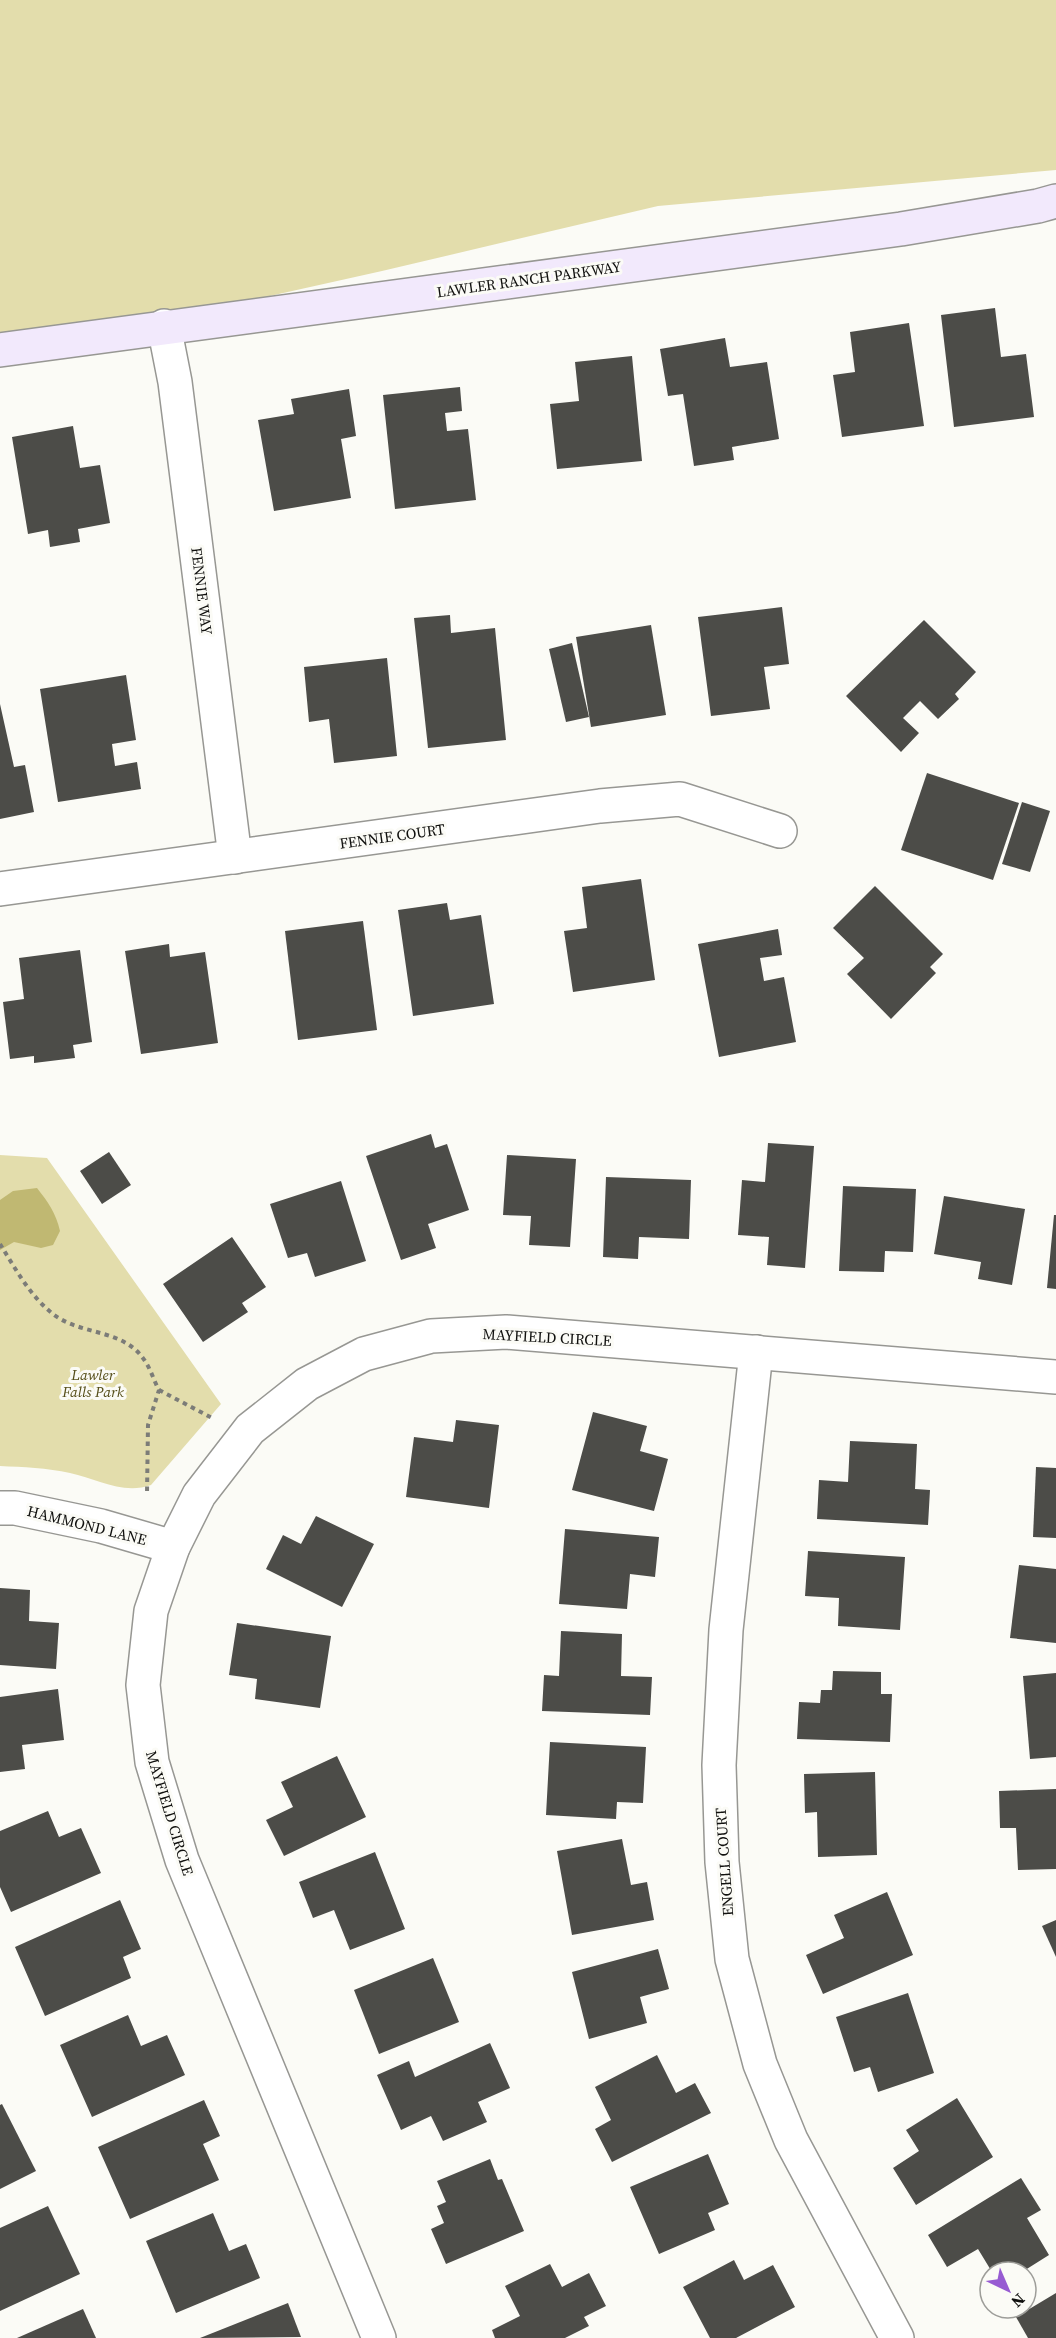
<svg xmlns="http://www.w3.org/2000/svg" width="1056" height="2338" font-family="'Source Serif 4',serif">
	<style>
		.green { fill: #e3ddac }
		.water { fill: #c0b872 }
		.building { fill: #4c4c48 }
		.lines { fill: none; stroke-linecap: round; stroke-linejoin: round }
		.street-casing { stroke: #979793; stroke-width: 36 }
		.secondary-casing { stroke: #979793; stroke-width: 36 }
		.path { stroke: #7c7c78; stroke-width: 4; stroke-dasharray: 4.5 4.5; stroke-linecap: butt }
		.street { stroke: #fff; stroke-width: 33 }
		.secondary { stroke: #f2e9fc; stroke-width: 33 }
		.labels { text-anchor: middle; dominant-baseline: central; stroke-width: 6; stroke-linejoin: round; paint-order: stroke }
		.street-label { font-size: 15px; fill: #10100e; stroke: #fbfbf6 }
		.park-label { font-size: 15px; font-style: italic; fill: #554e19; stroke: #fbfbf6 }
	</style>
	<rect width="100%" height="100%" fill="#fbfbf6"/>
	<!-- green -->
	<g class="green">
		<path d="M0,0H1056V170L658,206L382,271L0,356Z"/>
		<path d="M0,1155L47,1158L221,1404L151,1485C123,1495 97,1479 70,1473C47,1468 23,1467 0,1466Z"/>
	</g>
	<!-- water -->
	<path class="water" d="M37,1188C48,1202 56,1213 60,1231L53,1245L41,1248L14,1242L0,1250V1200L13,1191Z"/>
	<!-- building -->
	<g class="building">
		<path d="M995,308L1001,357L1026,354L1034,417L954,427L941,315Z"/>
		<path d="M909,323L924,426L842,437L833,375L855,372L850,332Z"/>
		<path d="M725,338L730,367L767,362L779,439L732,447L734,460L694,466L683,394L668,396L660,349Z"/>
		<path d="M632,356L642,461L557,469L550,404L579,401L575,362Z"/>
		<path d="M460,387L462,411L445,413L447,431L468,429L476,500L395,509L383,395Z"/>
		<path d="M349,389L356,436L341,439L351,498L274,511L258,420L294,414L291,399Z"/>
		<path d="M73,426L80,468L100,465L110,523L78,529L80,542L50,547L48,530L28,534L12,437Z"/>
		<path d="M782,607L789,664L764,667L770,709L711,716L698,617Z"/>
		<path d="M450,615L451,633L495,628L506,740L428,748L414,618Z"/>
		<path d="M924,620L976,672L955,694L959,699L938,719L920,701L903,718L919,733L901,752L846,696Z"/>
		<path d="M651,625L666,715L591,727L576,637Z"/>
		<path d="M572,643L589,717L566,722L549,649Z"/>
		<path d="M387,658L397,756L334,763L329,719L309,722L304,667Z"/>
		<path d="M126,675L136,740L112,744L115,766L137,762L141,789L58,802L40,689Z"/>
		<path d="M0,704L14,767L25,765L34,812L0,819Z"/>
		<path d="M927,773L1019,803L993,880L901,850Z"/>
		<path d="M1022,802L1050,811L1030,872L1002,864Z"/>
		<path d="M641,879L655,980L573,992L564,931L587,928L582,887Z"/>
		<path d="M875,886L943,954L930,967L936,973L891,1019L847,974L864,958L833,928Z"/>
		<path d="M447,903L450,920L481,915L494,1004L413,1016L398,910Z"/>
		<path d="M363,921L377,1030L298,1040L285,931Z"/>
		<path d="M778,929L782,955L760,958L764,981L784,977L796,1042L719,1057L698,944Z"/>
		<path d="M169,944L170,957L205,952L218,1043L141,1054L125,951Z"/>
		<path d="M80,950L92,1042L73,1045L75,1058L34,1063V1056L10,1059L3,1002L24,999L19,958Z"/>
		<path d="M431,1134L435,1148L447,1144L469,1210L428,1224L436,1248L401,1260L366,1156Z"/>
		<path d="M768,1143L814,1146L805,1268L767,1265L769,1237L738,1235L742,1180L765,1182Z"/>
		<path d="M109,1152L131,1185L102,1204L80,1171Z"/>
		<path d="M507,1155L576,1159L570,1247L529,1245L531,1216L503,1215Z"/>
		<path d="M606,1177L691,1180L689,1239L639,1237L638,1259L603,1257Z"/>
		<path d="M341,1181L366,1261L315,1277L307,1253L288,1258L270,1204Z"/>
		<path d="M843,1186L916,1189L913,1252L885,1251L884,1272L839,1271Z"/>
		<path d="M944,1196L1025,1209L1012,1285L978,1279L981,1262L934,1254Z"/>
		<path d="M1054,1215H1056V1289L1047,1288Z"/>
		<path d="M232,1237L266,1287L242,1303L248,1312L203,1342L163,1284Z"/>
		<path d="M593,1412L647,1426L640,1451L668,1459L654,1511L572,1490Z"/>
		<path d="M456,1420L499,1425L489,1508L406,1497L414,1437L453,1442Z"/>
		<path d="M850,1441L917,1444L915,1489L930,1490L928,1525L817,1519L819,1480L848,1482Z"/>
		<path d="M1036,1467L1056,1468V1538L1033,1537Z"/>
		<path d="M316,1516L374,1544L342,1607L266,1569L283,1535L301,1544Z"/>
		<path d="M565,1529L659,1537L655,1577L630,1574L627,1609L559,1604Z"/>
		<path d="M808,1551L905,1557L900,1630L838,1626L839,1598L805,1596Z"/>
		<path d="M1019,1565L1056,1569V1643L1010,1638Z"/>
		<path d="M0,1588L30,1590L29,1621L59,1623L56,1669L0,1665Z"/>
		<path d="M237,1623L331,1636L320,1708L255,1699L257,1679L229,1675Z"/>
		<path d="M561,1631L622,1634L621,1676L652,1677L650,1715L542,1711L544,1675L559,1676Z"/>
		<path d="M833,1671L881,1672V1694H892L890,1742L797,1739L799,1702L820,1703L821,1690H832Z"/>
		<path d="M1056,1673V1757L1030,1759L1023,1676Z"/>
		<path d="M58,1689L64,1740L22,1745L25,1769L0,1772V1697Z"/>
		<path d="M550,1742L646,1747L643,1803L617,1802L616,1819L546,1815Z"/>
		<path d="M337,1756L366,1817L284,1856L266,1820L293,1807L281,1782Z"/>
		<path d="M875,1772L877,1855L818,1857L817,1812L805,1813L804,1774Z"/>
		<path d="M1056,1789V1869L1018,1870L1016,1828H1000L999,1791Z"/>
		<path d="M48,1811L59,1837L81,1828L101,1873L11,1912L0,1887V1831Z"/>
		<path d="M622,1839L631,1885L647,1882L654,1920L572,1935L557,1851Z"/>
		<path d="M375,1852L405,1929L350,1950L334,1910L313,1918L299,1882Z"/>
		<path d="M887,1892L913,1955L823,1994L806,1955L844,1938L834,1915Z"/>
		<path d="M120,1900L141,1949L123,1957L131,1978L45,2016L15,1947Z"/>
		<path d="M1056,1920V1957L1042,1926Z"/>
		<path d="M658,1949L669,1989L640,1997L647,2023L589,2039L572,1972Z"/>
		<path d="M433,1958L459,2022L379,2054L354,1990Z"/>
		<path d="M908,1993L934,2073L878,2092L870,2067L854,2072L836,2017Z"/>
		<path d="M128,2015L141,2046L167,2035L185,2075L92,2117L60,2045Z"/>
		<path d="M490,2043L510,2088L478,2102L487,2122L443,2141L431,2116L401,2130L377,2075L409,2061L415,2077Z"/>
		<path d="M657,2055L676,2093L695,2083L711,2113L612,2162L595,2129L611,2120L595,2087Z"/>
		<path d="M957,2098L993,2157L916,2205L893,2168L919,2151L906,2130Z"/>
		<path d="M204,2100L220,2136L203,2144L219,2180L130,2219L98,2147Z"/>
		<path d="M2,2104L36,2171L0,2189V2105Z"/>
		<path d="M708,2154L729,2204L708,2213L715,2230L659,2254L630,2187Z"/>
		<path d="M490,2159L498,2180L502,2179L524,2231L446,2264L431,2229L444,2223L437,2206L446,2202L437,2181Z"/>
		<path d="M1021,2178L1041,2210L1027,2218L1049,2255L1022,2272H992L978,2249L947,2267L928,2235Z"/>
		<path d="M48,2206L80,2274L0,2311V2228Z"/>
		<path d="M213,2213L229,2251L246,2244L260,2278L176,2313L146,2241Z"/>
		<path d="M734,2260L744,2280L773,2265L795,2307L736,2338H710L683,2287Z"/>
		<path d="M550,2264L562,2287L589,2273L606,2306L584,2317L589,2326L565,2338H495L492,2330L520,2316L505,2286Z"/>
		<path d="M1056,2293V2338H1028L1016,2317Z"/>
		<path d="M288,2303L301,2337L200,2338Z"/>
		<path d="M83,2309L96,2338H17Z"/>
	</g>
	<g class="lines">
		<defs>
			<g id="street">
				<path d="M164,326L175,382L235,857"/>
				<path d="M0,889L600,806L680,799L780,831"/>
				<path d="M756,1352L726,1630L719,1765L722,1862L732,1959L760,2064L791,2140L897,2338"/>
				<path d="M0,1508H15L101,1526L173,1547"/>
				<path d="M379,2338L182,1860L152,1762L143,1685L151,1611L173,1547L199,1495L250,1429L307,1384L364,1354L431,1336L506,1332L1056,1377"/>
			</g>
			<path id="secondary" d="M0,350L901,229L1038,206L1056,201"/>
		</defs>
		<!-- street casing -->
		<use href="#street" class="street-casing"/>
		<!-- secondary casing -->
		<use href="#secondary" class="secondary-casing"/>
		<!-- path -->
		<g class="path">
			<path d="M0,1244C15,1268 30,1296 53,1314C81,1336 124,1328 145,1361C151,1370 154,1381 159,1390L148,1425L147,1494"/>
			<path d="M159,1390L214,1419"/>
		</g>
		<!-- street -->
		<use href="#street" class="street"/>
		<!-- secondary -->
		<use href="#secondary" class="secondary"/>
	</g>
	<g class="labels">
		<!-- street labels -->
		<g class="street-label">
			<text transform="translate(529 279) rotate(-8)">LAWLER RANCH PARKWAY</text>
			<text transform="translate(202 591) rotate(83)">FENNIE WAY</text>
			<text transform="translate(392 836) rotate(-8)">FENNIE COURT</text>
			<text transform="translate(547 1337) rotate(3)">MAYFIELD CIRCLE</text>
			<text transform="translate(87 1525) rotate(14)">HAMMOND LANE</text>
			<text transform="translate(170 1813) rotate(73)">MAYFIELD CIRCLE</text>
			<text transform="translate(724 1862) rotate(-94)">ENGELL COURT</text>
		</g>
		<!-- park labels -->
		<g class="park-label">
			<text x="93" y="1374">Lawler<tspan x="93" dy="17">Falls Park</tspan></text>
		</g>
	</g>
	<!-- north arrow -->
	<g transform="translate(1008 2290) rotate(136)"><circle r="28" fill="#fbfbf6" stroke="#9d9d99" stroke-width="1.5"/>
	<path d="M0-4.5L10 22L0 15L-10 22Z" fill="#975bd2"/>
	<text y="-9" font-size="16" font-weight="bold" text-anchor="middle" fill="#10100e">N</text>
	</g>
</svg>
